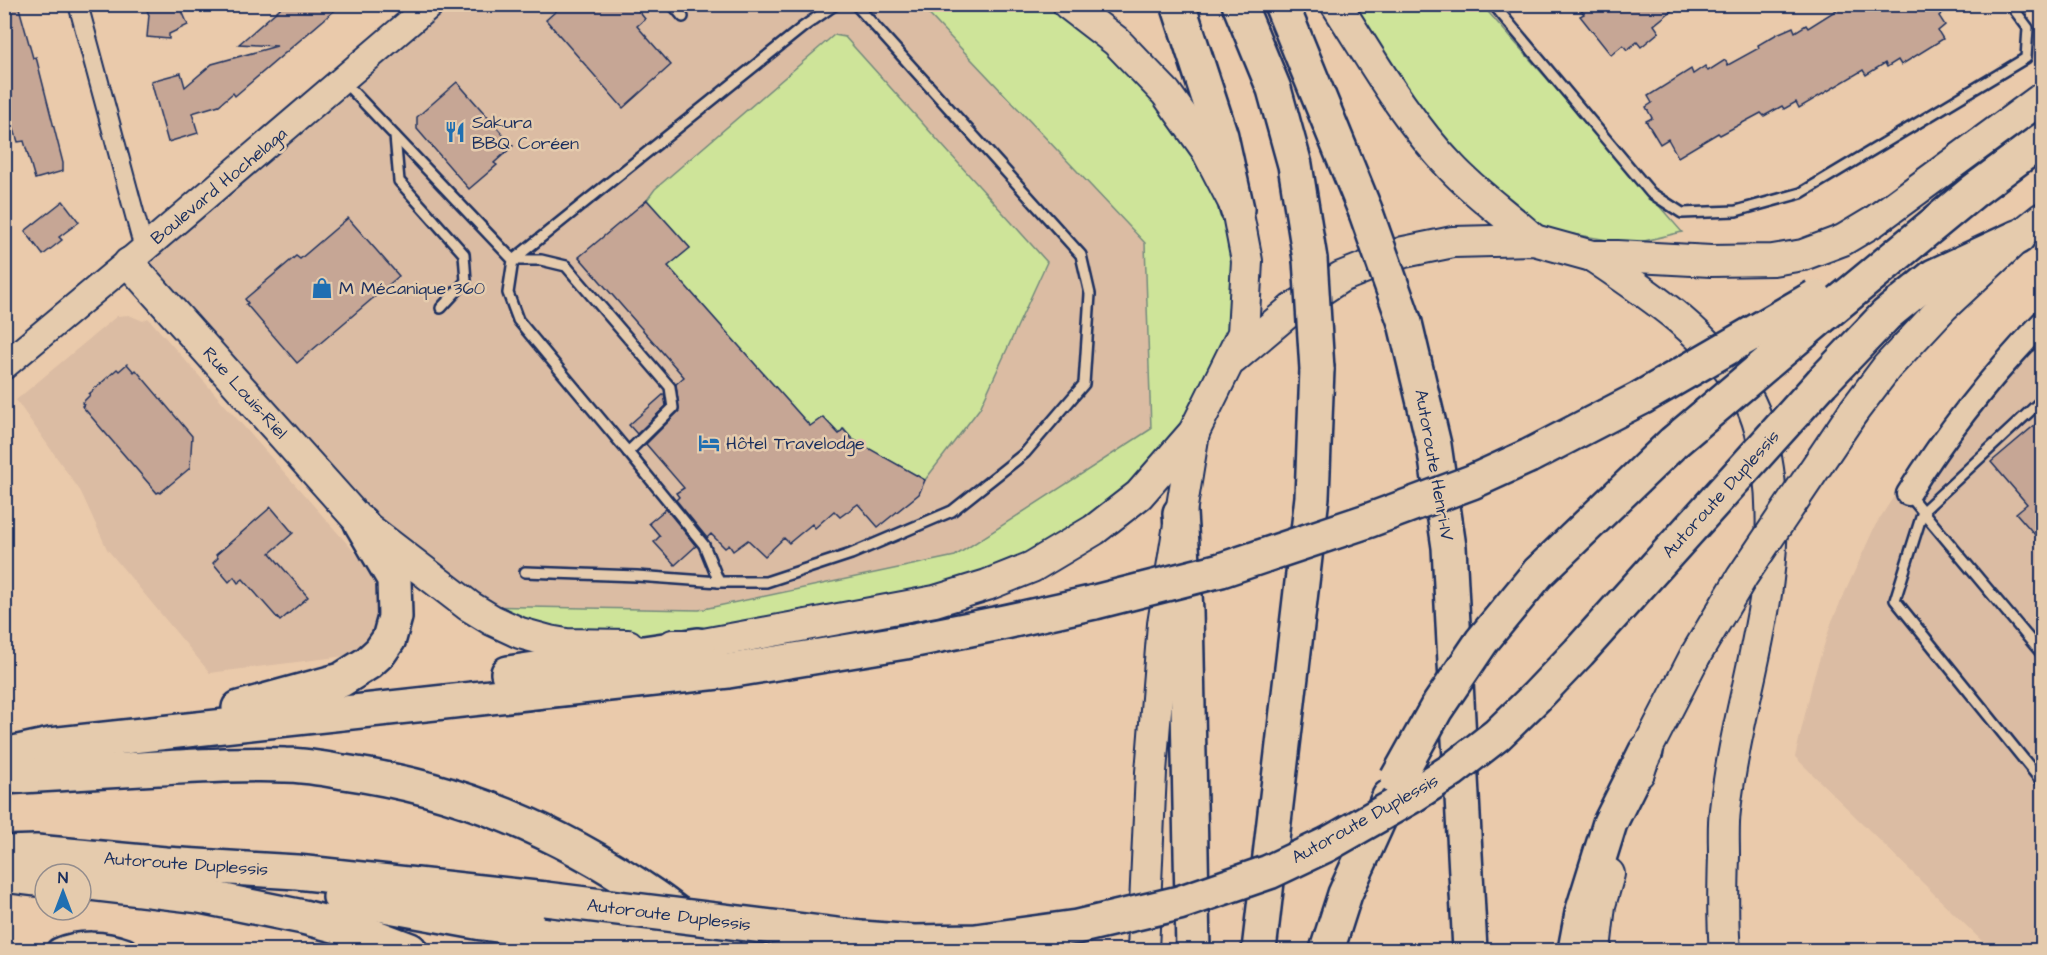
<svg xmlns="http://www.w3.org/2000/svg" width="2047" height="955" font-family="'Architects Daughter',sans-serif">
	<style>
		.built { fill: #dbbca3 }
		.green { fill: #cee499; stroke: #748a7c; stroke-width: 1.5 }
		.building { fill: #c6a695; stroke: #1b2f5e; stroke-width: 1.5 }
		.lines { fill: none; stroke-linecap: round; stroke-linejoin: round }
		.service-casing { stroke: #1b2f5e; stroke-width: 14 }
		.minor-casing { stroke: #1b2f5e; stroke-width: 22 }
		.tertiary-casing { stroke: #1b2f5e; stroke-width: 27 }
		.secondary-casing { stroke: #1b2f5e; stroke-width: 30 }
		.trunk-casing { stroke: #1b2f5e; stroke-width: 34 }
		.motorway-casing { stroke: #1b2f5e; stroke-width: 38 }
		.service { stroke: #e5cbad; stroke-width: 9 }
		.minor { stroke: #e5cbad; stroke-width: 18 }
		.tertiary { stroke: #e5cbad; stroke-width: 22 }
		.secondary { stroke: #e5cbad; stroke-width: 26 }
		.trunk { stroke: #e5cbad; stroke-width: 30 }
		.motorway { stroke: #e5cbad; stroke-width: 33 }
		.trunk-bridge-casing { stroke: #1b2f5e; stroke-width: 34; stroke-linecap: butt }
		.motorway-bridge-casing { stroke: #1b2f5e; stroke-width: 38; stroke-linecap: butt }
		.trunk-bridge { stroke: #e5cbad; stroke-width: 30 }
		.motorway-bridge { stroke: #e5cbad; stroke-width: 33 }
		.labels { text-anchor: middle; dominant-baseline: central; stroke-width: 5; stroke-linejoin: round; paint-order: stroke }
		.poi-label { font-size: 18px; fill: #1b2f5e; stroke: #e5cbad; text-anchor: start }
		.street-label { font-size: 18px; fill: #1b2f5e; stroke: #e5cbad }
	</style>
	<rect width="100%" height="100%" fill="#eacaab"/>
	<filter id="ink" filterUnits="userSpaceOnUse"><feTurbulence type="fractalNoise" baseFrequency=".0167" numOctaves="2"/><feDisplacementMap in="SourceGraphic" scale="12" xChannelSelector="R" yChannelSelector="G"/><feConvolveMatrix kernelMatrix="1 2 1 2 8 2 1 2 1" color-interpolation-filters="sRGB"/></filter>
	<g filter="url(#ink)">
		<!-- built -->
		<g class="built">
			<path d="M431,5H920L1145,243L1151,429L956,556L699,610L469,606L361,523L129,263Z"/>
			<path d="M129,315L143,321L148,318L374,574L380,586L381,618L372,636L361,654L210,673L107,549L81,492L16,400L117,316Z"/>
			<path d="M2042,323V950H1991L1795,757L1814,676L1832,621L1875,526L1932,436L1948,415L1966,395Z"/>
		</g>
		<!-- green -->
		<g class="green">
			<path d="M920,5H1068L1216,171L1246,306L1165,466L987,585L606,645L469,606L699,610L955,556L1151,429L1145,243Z"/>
			<path d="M1336,5H1482L1682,232L1640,242L1614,241L1542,229L1510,218Z"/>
			<path d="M834,35L845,37L1047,262L980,408L925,480L862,445L860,449L844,429L839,434L810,426L668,266L690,248L647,200L655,189Z"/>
		</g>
		<!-- building -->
		<g class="building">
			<path d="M4,4H18L33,58L36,57L63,163V171L35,179L24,141L18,142L4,97Z"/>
			<path d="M144,4H179L188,25L169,34V39L147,37L149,15Z"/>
			<path d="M285,4H342L235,96L233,93L219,105L192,113L198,133L168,142L151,81L181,73L185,87L212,64L277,46L239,44Z"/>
			<path d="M564,4H633L645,19L637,26L671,65L623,108L546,20Z"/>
			<path d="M1576,4H1680L1654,25L1659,32L1641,47L1637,42L1627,50L1623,45L1611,55L1580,16L1584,14Z"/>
			<path d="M1846,4H1953L1939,16L1945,25L1938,31L1943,39L1901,65L1898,60L1887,67L1885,63L1866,75L1863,70L1799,108L1796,102L1784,109L1782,106L1764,116L1761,113L1720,135L1718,133L1678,157L1668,139L1660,144L1646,121L1652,118L1646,107L1652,103L1648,96L1691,69L1693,74L1705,66L1708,71L1725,60L1728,65L1759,48L1758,45L1777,34L1793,27L1795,32L1806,25L1808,28Z"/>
			<path d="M457,82L513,146L494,163L497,165L469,189L417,129V117Z"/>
			<path d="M647,200L690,248L668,266L810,426L823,417L839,434L843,429L852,439L925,480L919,494L878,527L858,504L840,517L834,511L815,528L812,524L789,543L784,538L765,556L748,540L733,551L729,545L725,548L711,534L707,538L676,500L679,497L676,493L684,488L646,444L679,411L676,384L684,377L579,257Z"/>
			<path d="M63,201L79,222L59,237L62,240L43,255L25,231Z"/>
			<path d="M348,218L399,276L297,363L246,304L248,303L245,299L296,256L300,259Z"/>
			<path d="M127,364L134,372L136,370L192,436L190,468L160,493L159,492L157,493L82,406L84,405L82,403L90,395L89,394L117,369L119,371Z"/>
			<path d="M664,394L666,406L637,434L629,425Z"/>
			<path d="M2043,418V544L2016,513L2027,504L1991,462Z"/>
			<path d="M271,507L293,533L270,553L308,597L280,621L243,579L238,583L234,577L229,582L213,563L218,558L216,555Z"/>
			<path d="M666,509L696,546L675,565L654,542L660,536L649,523Z"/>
		</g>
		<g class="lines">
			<defs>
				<g id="service">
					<path d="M672,4L683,17"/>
					<path d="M1493,4L1651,193L1682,213L1736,211L1801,193L2026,58L2028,28L2010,4"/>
					<path d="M344,82L513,260H541L566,266L670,387L673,408L628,452L518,320L508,293L513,260L803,27L836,4"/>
					<path d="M395,136L399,181L464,254L466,281L441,308"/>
					<path d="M2042,400L1923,511L1895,600L2042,782"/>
					<path d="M628,452L704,545L719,582H766L851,554L952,511L1025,453L1084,384L1090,294L1081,255L855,4"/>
					<path d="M1908,494L2042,654"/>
					<path d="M525,572L637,576L719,582"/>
				</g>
				<path id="minor" d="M78,4L144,249"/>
				<g id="tertiary">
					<path d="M1908,494C1947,431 1991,376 2042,323"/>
					<path d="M58,950C79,941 105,942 126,950"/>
				</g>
				<path id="secondary" d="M4,366L144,249L431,4"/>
				<g id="trunk">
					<path d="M1336,4C1372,60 1405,119 1451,167C1476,194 1507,215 1534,240"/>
					<path d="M1592,256C1650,295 1710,334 1746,395C1759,417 1764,444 1768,469C1785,589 1738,693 1725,810C1723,825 1724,840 1724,855C1723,886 1722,919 1725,950"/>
					<path d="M129,263L361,523L469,606L492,620L520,633L549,641L566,644L628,645"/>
					<path d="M1233,359L1292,309L1341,277L1404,252L1453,242L1534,240L1592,256H1617L1711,261L1773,260L1803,255L1843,240L1873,222L2042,98"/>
					<path d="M1853,412L1887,367L1944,306L2018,237L2042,218"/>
					<path d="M673,645H698L935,601L987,585L1032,567L1094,530L1139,495L1194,432L1243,333L1247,261L1237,209L1206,149L1166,93L1116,41L1068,4"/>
					<path d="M1639,773L1646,751L1695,656"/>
					<path d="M1143,950L1151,772L1163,624L1194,432"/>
					<path d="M1595,950L1600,905L1609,874"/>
				</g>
				<g id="motorway">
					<path d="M1178,4L1221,136L1237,209"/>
					<path d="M1239,4L1274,89L1295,165L1310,259"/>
					<path d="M1281,4L1365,210"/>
					<path d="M1824,315L1975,190L2042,140"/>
					<path d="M1405,323L1434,445L1449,547L1470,950"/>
					<path d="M1822,382L1886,315L1934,276L2018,237"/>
					<path d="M1529,456L1641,398"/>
					<path d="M1180,513L1186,611L1193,950"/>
					<path d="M1538,573L1673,443"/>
					<path d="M508,673L698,645"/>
					<path d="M239,708L341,680L368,663L380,652L389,639L395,617L394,579L361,523"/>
					<path d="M4,755L50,745L728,671L905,642L1005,622L1095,602"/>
					<path d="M4,777C56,774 107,771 158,768C201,766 243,763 285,765C305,765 324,769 344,772C458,788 557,830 652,895C677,912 700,932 724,950"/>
					<path d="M4,853L36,852L165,864L297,872L545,899"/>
					<path d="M4,875L45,880"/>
					<path d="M81,882L200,896L303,917L365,933L410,950"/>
					<path d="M340,897L482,923L692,950"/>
					<path d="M1259,950L1312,497L1317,369"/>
					<path d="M1327,950L1345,894L1389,797"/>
					<path d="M1575,950L1582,913L1610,823L1646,751"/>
				</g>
			</defs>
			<!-- service casing -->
			<use href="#service" class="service-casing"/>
			<!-- minor casing -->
			<use href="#minor" class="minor-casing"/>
			<!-- tertiary casing -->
			<use href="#tertiary" class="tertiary-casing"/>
			<!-- secondary casing -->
			<use href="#secondary" class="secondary-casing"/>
			<!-- trunk casing -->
			<use href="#trunk" class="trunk-casing"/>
			<!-- motorway casing -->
			<use href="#motorway" class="motorway-casing"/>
			<!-- service -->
			<use href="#service" class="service"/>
			<!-- minor -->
			<use href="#minor" class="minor"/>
			<!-- tertiary -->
			<use href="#tertiary" class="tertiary"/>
			<!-- secondary -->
			<use href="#secondary" class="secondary"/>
			<!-- trunk -->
			<use href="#trunk" class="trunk"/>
			<!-- motorway -->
			<use href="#motorway" class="motorway"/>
			<defs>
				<path id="trunk-bridge" d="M1695,656L1742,577L1853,412"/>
				<g id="motorway-bridge">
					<path d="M1365,210L1405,323"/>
					<path d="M1310,259L1317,369"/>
					<path d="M1641,398L1815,297"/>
					<path d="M1673,443L1824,315"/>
					<path d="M1095,602L1221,570L1370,520L1472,482L1529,456"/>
					<path d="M1397,779L1436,709L1482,641L1538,573"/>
					<path d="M545,899L861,938L914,942L976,941L1077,927L1179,903L1269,872L1328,844L1412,796L1452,770L1497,735L1537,696L1579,652L1822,382"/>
				</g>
			</defs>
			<!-- trunk-bridge casing -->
			<use href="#trunk-bridge" class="trunk-bridge-casing"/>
			<!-- motorway-bridge casing -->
			<use href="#motorway-bridge" class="motorway-bridge-casing"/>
			<!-- trunk-bridge -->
			<use href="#trunk-bridge" class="trunk-bridge"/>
			<!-- motorway-bridge -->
			<use href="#motorway-bridge" class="motorway-bridge"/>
		</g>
	</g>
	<!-- icons -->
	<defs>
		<symbol id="restaurant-bare" viewBox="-9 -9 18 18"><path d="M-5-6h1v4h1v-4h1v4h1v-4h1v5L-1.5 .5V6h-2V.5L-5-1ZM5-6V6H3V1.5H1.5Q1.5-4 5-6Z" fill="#1f6fb2" stroke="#e5cbad" stroke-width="2.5" paint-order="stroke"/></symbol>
		<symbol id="shop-bare" viewBox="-9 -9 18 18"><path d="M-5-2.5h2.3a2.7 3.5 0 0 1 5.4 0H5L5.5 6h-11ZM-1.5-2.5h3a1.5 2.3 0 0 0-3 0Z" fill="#1f6fb2" stroke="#e5cbad" stroke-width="2.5" paint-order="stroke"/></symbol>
		<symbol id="hotel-bare" viewBox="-9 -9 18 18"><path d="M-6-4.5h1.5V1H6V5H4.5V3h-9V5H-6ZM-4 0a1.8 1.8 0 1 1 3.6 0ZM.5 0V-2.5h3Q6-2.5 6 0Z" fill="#1f6fb2" stroke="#e5cbad" stroke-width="2.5" paint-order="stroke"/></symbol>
	</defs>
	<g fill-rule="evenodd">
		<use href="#restaurant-bare" x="440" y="117" width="30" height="30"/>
		<use href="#shop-bare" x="307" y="273" width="30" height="30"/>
		<use href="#hotel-bare" x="694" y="428" width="30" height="30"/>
	</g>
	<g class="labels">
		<!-- poi labels -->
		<g class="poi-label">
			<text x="472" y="122">Sakura<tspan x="472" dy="21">BBQ Coréen</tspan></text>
			<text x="339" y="288">M Mécanique 360</text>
			<text x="726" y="443">Hôtel Travelodge</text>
		</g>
		<!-- street labels -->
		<g class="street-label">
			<text transform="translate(219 186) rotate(-40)">Boulevard Hochelaga</text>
			<text transform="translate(245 393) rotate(48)">Rue Louis-Riel</text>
			<text transform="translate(1434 465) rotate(80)">Autoroute Henri-IV</text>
			<text transform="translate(1721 494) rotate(-48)">Autoroute Duplessis</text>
			<text transform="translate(1365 819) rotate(-29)">Autoroute Duplessis</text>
			<text transform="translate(186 864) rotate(4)">Autoroute Duplessis</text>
			<text transform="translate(669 915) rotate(7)">Autoroute Duplessis</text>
		</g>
	</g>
	<!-- margin -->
	<rect width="2047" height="955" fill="none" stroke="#e5cbad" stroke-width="24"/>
	<rect x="12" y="12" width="2023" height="931" fill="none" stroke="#1b2f5e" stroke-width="2" filter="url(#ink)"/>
	<!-- north arrow -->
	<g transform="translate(63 892)"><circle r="28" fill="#e5cbad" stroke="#948d8d" stroke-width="1.5"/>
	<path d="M0-4.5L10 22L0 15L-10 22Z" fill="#1f6fb2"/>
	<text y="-9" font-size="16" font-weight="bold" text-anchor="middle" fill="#1b2f5e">N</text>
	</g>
</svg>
